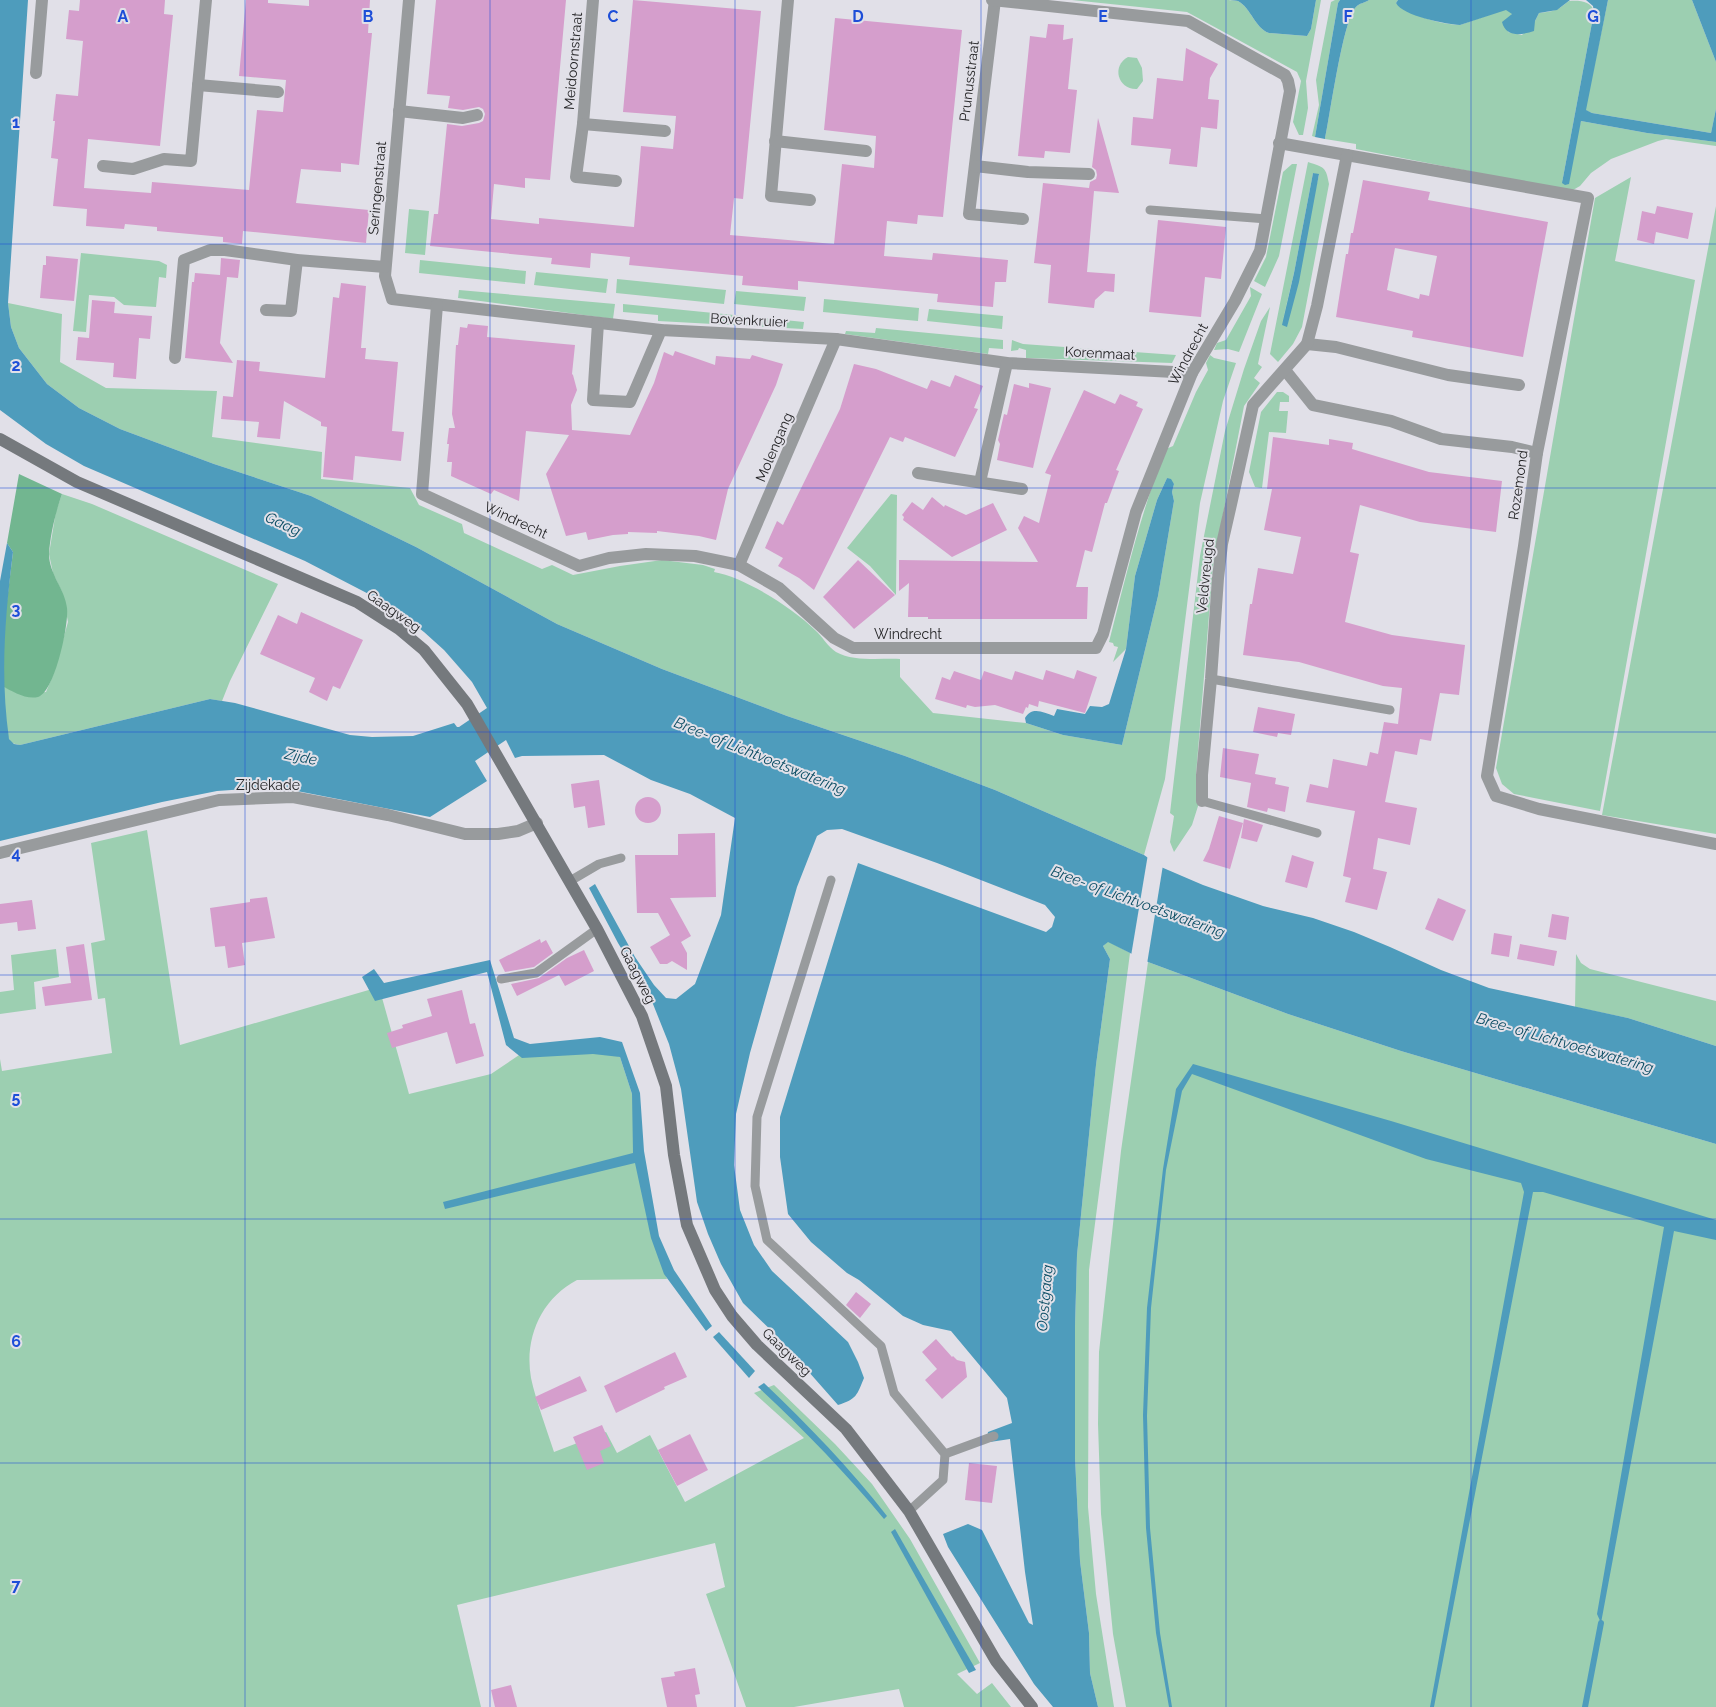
<svg xmlns="http://www.w3.org/2000/svg" width="1716" height="1707" font-family="Raleway,sans-serif">
	<style>
		.green { fill: #9ccfb1; fill-rule: evenodd }
		.forest { fill: #72b690 }
		.water { fill: #4e9cbc }
		.pier { fill: #e1e0e8 }
		.lines { fill: none; stroke-linecap: round; stroke-linejoin: round }
		.stream { stroke: #4e9cbc; stroke-width: 6 }
		.building { fill: #d59ecc; fill-rule: evenodd }
		.lane { stroke: #989b9d; stroke-width: 9 }
		.street { stroke: #989b9d; stroke-width: 12 }
		.secondary { stroke: #75797d; stroke-width: 12 }
		.grid { fill: none; stroke: #1d4ed8; stroke-width: 1; stroke-opacity: 0.55 }
		.labels { text-anchor: middle; dominant-baseline: central; stroke-width: 4; stroke-linejoin: round; paint-order: stroke }
		.street-label { font-size: 14px; fill: #242426; stroke: #e1e0e8 }
		.water-label { font-size: 15px; font-style: italic; fill: #0b4d64; stroke: #e1e0e8 }
		.grid-label { font-size: 16px; text-anchor: middle; font-weight: bold; fill: #1d4ed8; stroke: #e1e0e8; stroke-width: 4; stroke-linejoin: round; paint-order: stroke }
	</style>
	<rect width="100%" height="100%" fill="#e1e0e8"/>
	<!-- green -->
	<g class="green">
		<path d="M1072,0H1222C1226,0 1235,0 1238,1C1251,8 1255,28 1269,33L1307,36L1311,29L1316,0H1321L1306,81L1308,108L1303,135H1299L1293,122L1301,81L1297,72L1187,12Z"/>
		<path d="M1335,0H1340L1338,3L1315,137L1312,136L1319,105L1316,80L1331,2Z"/>
		<path d="M1369,0H1398L1396,3C1414,16 1437,24 1460,25L1506,9L1512,13L1508,32L1522,35L1535,21L1539,13C1544,12 1550,12 1555,10C1560,9 1564,4 1569,1C1579,0 1592,1 1594,12L1562,183L1581,121L1647,133L1716,142V146L1666,139L1658,141L1611,159L1591,173L1580,186L1573,190L1561,189L1356,149V144L1325,139C1330,116 1343,19 1356,7C1359,3 1365,3 1369,0Z"/>
		<path d="M1608,0H1692L1716,62V109L1711,133L1592,113L1585,110Z"/>
		<path d="M1128,57L1137,58L1142,68L1143,81L1137,89C1118,90 1111,66 1128,57Z"/>
		<path d="M1308,162C1324,167 1326,167 1329,184L1302,327L1293,344L1278,362L1270,354ZM1313,173L1319,175L1282,324L1294,273Z"/>
		<path d="M1292,164H1297L1279,256L1265,287L1254,281L1266,257L1283,172Z"/>
		<path d="M1631,177L1615,261L1695,280L1600,811L1514,794L1502,784L1496,768L1595,198Z"/>
		<path d="M1716,206V834L1602,815Z"/>
		<path d="M409,209L429,211L425,255L405,253Z"/>
		<path d="M81,253L159,261L167,265L166,278L159,277L156,307L124,305L114,297L89,295L86,332L73,331Z"/>
		<path d="M420,260L526,271L525,284L419,273Z"/>
		<path d="M536,272L608,279L606,293L534,285Z"/>
		<path d="M617,279L726,290L724,304L616,293Z"/>
		<path d="M1250,287L1262,294L1239,352L1228,349L1214,350L1217,343L1226,340L1251,296Z"/>
		<path d="M459,290L615,304L613,319L458,298Z"/>
		<path d="M736,291L806,297L804,311L734,304Z"/>
		<path d="M824,299L919,308L918,321L823,312Z"/>
		<path d="M8,303L62,314L60,362L106,388L217,391L212,437L322,452L321,479L410,488L419,505L462,524L464,533L542,569L552,565L573,575L620,566L662,560L703,565L715,569L714,572C744,577 793,608 815,630C822,636 828,647 836,652C854,662 881,658 900,659V677L933,713L1026,723L1063,735L1122,745L1158,596L1174,501L1172,492L1174,484L1167,478L1157,500L1135,576L1126,649L1113,662L1118,647L1114,646L1113,643L1109,642C1126,576 1141,511 1166,449L1173,446L1196,392L1208,370L1206,363L1210,355L1214,358L1236,363L1223,401L1200,503L1165,779L1144,855L995,790L905,756L787,716L662,669L557,624L416,547L311,496L214,464L120,429L79,408L47,384L19,348L11,327Z"/>
		<path d="M623,304L804,322L803,329L658,321V315L623,312Z"/>
		<path d="M1270,307L1258,364L1262,367L1254,378L1260,383L1244,406L1213,566L1196,775L1199,803L1192,825L1174,852L1170,842L1174,816L1170,813L1200,556L1225,431L1244,369L1261,321Z"/>
		<path d="M929,309L1003,316L1002,329L927,321Z"/>
		<path d="M876,328L1003,340V349L989,348L988,354L845,334L846,331L875,333Z"/>
		<path d="M1012,340L1023,344L1176,355L1172,363L1026,358V350L1019,348L1018,350L1011,351Z"/>
		<path d="M1277,392H1283L1289,396V402H1280L1279,411H1288L1286,433L1269,432L1262,488L1255,487L1249,472L1261,412Z"/>
		<path d="M62,494L92,504L278,584L230,681L222,701L210,699L20,745C16,744 11,744 9,739C4,730 2,698 2,686L20,694L46,692L53,675L68,622L62,592L53,573L49,554L56,511Z"/>
		<path d="M891,494L897,495L896,595L870,566L847,548Z"/>
		<path d="M147,830L180,1045L379,987L409,1094L491,1074L528,1049L596,1047L620,1057L632,1094L647,1211L667,1279L577,1280C541,1299 524,1338 531,1378C536,1401 547,1430 554,1452L606,1432L617,1453L650,1435L685,1502L804,1438L754,1393L774,1385L835,1444L872,1484L910,1539L980,1663L957,1674L977,1694L992,1683L1011,1707H904L899,1689L794,1707H746L706,1594L725,1587L715,1543L457,1605L481,1707H0V1059L2,1071L112,1053L105,998L98,999L91,943L105,940L91,843Z"/>
		<path d="M1108,941L1130,953L1089,1270L1088,1507L1096,1594L1114,1707H1098L1090,1673L1089,1633L1080,1561L1075,1458V1326L1077,1255L1096,1065L1110,959L1103,946Z"/>
		<path d="M56,949L59,977L34,982L36,1009L0,1014V992L14,990L11,955Z"/>
		<path d="M1576,954L1581,963L1590,969L1716,1001V1046L1628,1018L1575,1007Z"/>
		<path d="M1148,962L1288,1014L1401,1051L1716,1144V1707H1126L1113,1634L1101,1514L1098,1424L1099,1352L1121,1151Z"/>
	</g>
	<!-- forest -->
	<path class="forest" d="M19,474L62,494C56,511 50,535 49,554C49,574 65,589 67,608C69,624 55,692 38,697C26,700 12,691 2,686L3,633L13,552L7,543Z"/>
	<!-- water -->
	<g class="water">
		<path d="M0,0H28L8,303L11,327L19,348L47,384L79,408L120,429L214,464L311,496L416,547L557,624L662,669L787,716L905,756L995,790L1144,855L1161,867L1203,885L1263,906L1313,918L1354,932L1390,947L1441,970L1489,988L1628,1018L1716,1046V1144L1401,1051L1288,1014L1148,962L1108,942L1103,946L1110,959L1096,1065L1077,1255L1075,1326V1458L1080,1561L1089,1633L1090,1673L1098,1707H1053L1034,1684L948,1547L943,1534L968,1524L982,1530L1029,1623L1033,1625L1025,1572L1010,1439L990,1442L987,1438L988,1432L1012,1423L1007,1398L951,1331L923,1325L903,1316L859,1280L847,1273L811,1242L788,1214L780,1157V1117L858,863L1046,932L1052,927L1055,917L1045,905L937,863L842,829L827,830L817,836L797,887L750,1053L736,1114L734,1165L740,1210L754,1245L772,1271L848,1342L858,1362L864,1378C857,1395 857,1399 838,1405L778,1337L743,1303L721,1264L708,1234L697,1202L681,1089L669,1044L649,994L618,943L589,888L595,884L635,957L654,985L666,998L676,999L695,984L721,915L735,818L690,794L651,780L604,755L522,756L515,758L506,740L475,761L487,781L430,817L297,791L258,788L217,791L162,802L0,841V581L7,543L13,552C5,617 0,674 9,739L14,744L20,745L210,699L235,703L350,735L372,737L413,736L454,723L457,727H459L487,708L472,682L444,650L424,632L386,603L305,561L84,466L46,444L0,410Z"/>
		<path d="M1222,0H1316L1311,29L1307,36L1269,33C1255,28 1251,8 1238,1C1235,0 1226,0 1222,0Z"/>
		<path d="M1340,0H1369C1365,3 1359,3 1356,7C1343,19 1330,116 1325,139L1315,137L1338,3Z"/>
		<path d="M1398,0H1570L1557,10L1539,13L1535,21L1534,31C1522,35 1506,38 1502,22L1512,14L1506,10L1460,25C1445,24 1403,16 1396,3Z"/>
		<path d="M1586,0H1608L1586,110L1592,113L1711,133L1716,109V142L1647,133L1581,121L1569,184L1565,185L1562,183L1594,12L1593,6Z"/>
		<path d="M1692,0H1716V62Z"/>
		<path d="M1313,173L1319,174L1299,282L1287,327L1282,325L1294,273Z"/>
		<path d="M1167,478L1171,479L1174,484L1172,492L1174,501L1158,596L1122,745L1063,735L1026,723L1025,718C1032,706 1043,712 1054,716L1057,709L1085,714L1090,706L1102,707L1109,704L1126,649L1135,576L1157,500Z"/>
		<path d="M490,960L514,1038L530,1044L600,1037L622,1042L640,1093L644,1151L659,1236L674,1270L712,1326L706,1331L664,1274L651,1238L635,1163L445,1209L443,1202L633,1153L632,1094L620,1057L593,1054L522,1058L506,1045L487,972L375,1001L362,977L374,969L384,983Z"/>
		<path d="M1193,1064L1391,1121L1716,1220V1240L1674,1231L1601,1623L1597,1614L1664,1227L1543,1192H1533L1434,1707H1430L1524,1192L1521,1183L1426,1159L1192,1074L1182,1091L1166,1170L1151,1308L1147,1416L1150,1528L1160,1633L1172,1707H1169L1156,1633L1146,1528L1143,1415L1147,1308L1163,1169L1176,1089Z"/>
		<path d="M719,1332L755,1371L749,1378L713,1337Z"/>
		<path d="M764,1383C808,1425 850,1468 887,1516L884,1519C845,1472 803,1429 758,1387Z"/>
		<path d="M895,1529L976,1670L969,1673L891,1532Z"/>
	</g>
	<!-- pier -->
	<path class="pier" d="M1148,854L1163,865L1147,964L1131,956Z"/>
	<g class="lines">
		<!-- stream -->
		<path class="stream" d="M1585,1707L1601,1623"/>
	</g>
	<!-- building -->
	<g class="building">
		<path d="M80,0H165L164,14L173,15L160,146L88,139L84,188L151,193L152,182L249,190L257,110L283,112L286,80L239,76L246,0H268V3L309,6V0H370L368,33H372L359,165L341,163V172L301,169L296,203L369,210L366,243L243,231L242,244L223,242V237L157,231V227L125,224L124,229L86,226L87,209L53,206L58,159L51,158L55,121H53L56,94L78,96L83,41L66,39L69,10L79,11Z"/>
		<path d="M436,0H566L550,180L525,178V188L494,184L491,219L539,224V218L634,227L641,146L673,149L676,116L623,112L633,0L761,11L743,199L734,198L730,235L834,244L842,164L874,168L876,136L824,130L835,18L962,30L943,217L918,215L917,224L887,221L884,256L932,260L933,253L1008,260L1006,282H995L993,307L937,302L938,294L798,281V290L742,285L743,276L629,265L630,257L591,253L590,268L551,264L552,258L430,246L434,214H438L447,124L462,126L479,123L483,121L485,114L483,109L479,107L463,110L448,108L450,96L427,94Z"/>
		<path d="M1048,24L1064,25L1063,40L1073,38L1068,89L1077,90L1070,153L1045,151L1044,158L1018,156L1030,36L1046,38Z"/>
		<path d="M1186,48L1218,64L1210,78L1208,99L1219,100L1217,129L1201,127L1197,167L1169,164L1171,149L1131,145L1133,117L1153,119L1157,78L1183,81Z"/>
		<path d="M1098,118L1119,193L1094,191L1087,272L1115,274L1114,292L1105,291L1095,300L1094,308L1048,303L1051,265L1034,263L1043,183L1089,188L1090,182L1096,179L1097,175L1096,170L1092,167Z"/>
		<path d="M1363,180L1430,192L1428,200L1548,222L1523,357L1412,337L1413,331L1336,317L1346,254H1348L1351,233H1353ZM1395,248L1437,256L1429,296L1420,294L1419,299L1387,290Z"/>
		<path d="M1657,206L1693,213L1688,239L1656,232L1654,244L1637,240L1642,211L1655,214Z"/>
		<path d="M1158,220L1226,227L1221,279L1205,277L1201,317L1149,312Z"/>
		<path d="M46,256L78,259L74,301L40,298L43,265H46Z"/>
		<path d="M221,258L240,260L238,278L227,277L220,343L233,363L185,358L192,282H194L195,273L220,275Z"/>
		<path d="M341,283L366,286L361,348H366L365,359L398,362L392,431L404,432L401,461L355,456L353,480L323,477L327,427L321,426V422L284,401L280,439L257,437L259,422L221,419L223,396L233,397L237,360L260,362L259,371L325,378L333,297L339,298Z"/>
		<path d="M92,300L115,302L114,313L152,316L150,339L139,338L136,379L113,377L114,363L76,360L78,337L89,338Z"/>
		<path d="M468,324L488,326L487,337L575,345L572,374L573,375L577,390L571,405L572,430L630,435L654,383L664,352L673,356L675,351L715,365L716,356L750,359L752,355L783,364L776,385L728,489L716,540L699,536L657,531V533L628,532V534L613,535L588,540L586,532L566,536L546,474L569,435L526,431L519,501L494,490L491,494L451,476L452,462H447L449,444H447L449,428H455L452,414L456,345H458L460,327L467,328Z"/>
		<path d="M854,364L876,369L927,389L931,380L950,387L955,375L983,386L974,408L978,409L955,457L905,437L903,442L890,437L814,590L799,578L778,566L783,558L765,548L777,521L783,525L840,409Z"/>
		<path d="M1029,383L1051,388L1033,468L997,460L1000,444L998,440L1004,414L1007,415L1014,384L1029,388Z"/>
		<path d="M1084,390L1115,404L1120,394L1138,402L1136,406L1143,409L1116,470L1119,471L1107,503H1105L1092,552L1085,550L1076,587H1088L1087,619H928V617H908L909,583L899,591V560L1038,562L1018,528L1024,516L1039,523L1051,475L1045,473Z"/>
		<path d="M1273,437L1329,445V439L1353,443L1352,449L1429,472L1502,481L1496,532L1420,522L1360,505L1350,552L1359,554L1345,622L1392,635L1465,645L1459,695L1440,693L1431,741L1420,739L1417,755L1395,751L1385,802L1417,808L1410,845L1378,838L1373,869L1387,872L1377,910L1345,902L1351,878L1343,876L1355,811L1306,802L1310,784L1328,788L1333,759L1367,766L1370,752L1378,754L1384,722L1398,724L1402,688L1383,686L1299,662L1243,655L1250,604H1252L1258,568L1293,574L1301,537L1264,530L1272,489H1267Z"/>
		<path d="M932,497L944,507L945,505L966,515L993,503L1007,530L952,557L903,520L904,517L902,515L912,502L923,510Z"/>
		<path d="M858,560L895,595L854,629L823,597Z"/>
		<path d="M301,612L363,640L340,689L333,686L327,701L309,692L315,678L260,654L278,615L297,624Z"/>
		<path d="M1046,670L1074,679L1077,670L1097,677L1085,713L1039,701L1038,707L1029,704L1028,708L1026,707L1023,714L995,705L975,707L967,705L966,708L935,699L942,677L950,680L954,671L981,680L984,671L1012,680L1015,671L1043,680Z"/>
		<path d="M1258,707L1295,714L1291,735L1278,733L1277,737L1253,732Z"/>
		<path d="M1223,748L1259,754L1255,774L1276,778L1275,784L1289,787L1285,812L1268,808L1267,812L1247,807L1251,783L1220,777Z"/>
		<path d="M599,780L605,825L588,828L585,806L574,808L571,784Z"/>
		<circle cx="648" cy="810" r="13"/>
		<path d="M1219,816L1243,823L1230,869L1203,861L1209,849Z"/>
		<path d="M1244,819L1263,825L1257,842L1241,838Z"/>
		<path d="M715,833L716,897L670,898L691,936L681,942L687,953V970L672,961L667,964H660L650,947L670,935L658,913H637L635,855H678V834Z"/>
		<path d="M1292,855L1314,862L1307,888L1285,882Z"/>
		<path d="M267,897L275,938L242,943L245,965L228,968L225,946L215,947L210,908L250,902V899Z"/>
		<path d="M1438,898L1466,910L1453,941L1425,929Z"/>
		<path d="M32,900L36,929L18,931L17,922L0,924V904Z"/>
		<path d="M1552,914L1569,917L1566,940L1548,937Z"/>
		<path d="M1494,933L1512,936L1509,957L1491,954Z"/>
		<path d="M540,939L541,943L546,940L553,953L534,967L505,972L499,960Z"/>
		<path d="M84,944L92,1000L45,1006L42,987L71,983L66,947Z"/>
		<path d="M1520,944L1557,951L1554,966L1517,959Z"/>
		<path d="M584,950L594,971L565,986L559,975L517,996L511,984L539,978L567,958Z"/>
		<path d="M462,990L470,1024L475,1023L484,1056L456,1064L447,1032L392,1048L387,1033L403,1028L402,1025L432,1016L427,999Z"/>
		<path d="M856,1292L871,1304L860,1318L846,1305Z"/>
		<path d="M936,1339L952,1357L953,1356L957,1360L965,1362L967,1377L942,1399L925,1380L937,1369L922,1352Z"/>
		<path d="M675,1352L687,1377L664,1387L665,1389L616,1413L604,1386Z"/>
		<path d="M580,1376L587,1391L541,1410L535,1397Z"/>
		<path d="M602,1425L611,1446L600,1451L604,1463L587,1470L573,1437Z"/>
		<path d="M690,1434L708,1470L677,1486L658,1450Z"/>
		<path d="M969,1463L997,1466L992,1503L965,1500Z"/>
		<path d="M695,1668L700,1694L695,1695L697,1707H667L661,1678L675,1676L674,1672Z"/>
		<path d="M511,1685L517,1707H495L491,1690Z"/>
	</g>
	<g class="lines">
		<!-- lane -->
		<g class="lane">
			<path d="M1150,210L1267,219"/>
			<path d="M1211,679L1390,710"/>
			<path d="M1202,801L1317,833"/>
			<path d="M831,880L757,1117L755,1186L767,1240L881,1346L894,1393L945,1454L943,1480L909,1511"/>
			<path d="M570,881L599,864L621,858"/>
			<path d="M501,979L536,973L597,929"/>
			<path d="M945,1454L994,1436"/>
		</g>
		<!-- street -->
		<g class="street">
			<path d="M409,0L385,276L392,299L661,330L836,339L1007,363L1192,373"/>
			<path d="M593,0L583,124L576,177L616,181"/>
			<path d="M788,0L771,196L810,200"/>
			<path d="M995,0L969,214L1023,219"/>
			<path d="M36,73L42,0"/>
			<path d="M198,85L278,92"/>
			<path d="M399,111L463,118L477,115"/>
			<path d="M583,124L665,131"/>
			<path d="M775,141L866,151"/>
			<path d="M1279,143L1588,198L1537,453L1524,546L1487,776L1496,796L1539,809L1716,844"/>
			<path d="M103,166L133,169L164,159L191,161L206,0"/>
			<path d="M975,166L1028,172L1089,174"/>
			<path d="M437,305L422,494L579,566L609,558L646,554L695,556L739,565L779,588L834,638L853,648H1096L1103,634L1136,512L1192,373L1235,301L1260,251L1290,91L1288,81L1285,75L1188,21L992,0"/>
			<path d="M266,310L291,311L297,260"/>
			<path d="M598,323L593,400L630,402L661,330"/>
			<path d="M1307,344L1336,347L1448,375L1519,385"/>
			<path d="M175,358L184,260L210,250H225L297,260L385,267"/>
			<path d="M1285,370L1313,405L1391,421L1441,439L1512,447L1537,453"/>
			<path d="M918,473L1022,489"/>
			<path d="M980,482L1007,363"/>
			<path d="M739,565L836,339"/>
			<path d="M1202,801V775L1211,679L1218,578L1222,544L1232,500L1253,405L1307,344L1317,306L1347,155"/>
			<path d="M0,853L219,800L293,797L388,815L465,834H498L518,831L537,823"/>
		</g>
		<!-- secondary -->
		<path class="secondary" d="M0,439L77,482L357,602L399,629L424,650L467,704L597,929L642,1016L666,1086L674,1155L687,1225L715,1290L732,1316L757,1345L846,1429L883,1477L909,1511L996,1661L1032,1707"/>
	</g>
	<!-- grid -->
	<path class="grid" d="M245,0V1707M490,0V1707M735,0V1707M981,0V1707M1226,0V1707M1471,0V1707M0,244H1716M0,488H1716M0,732H1716M0,975H1716M0,1219H1716M0,1463H1716"/>
	<g class="labels">
		<!-- street labels -->
		<g class="street-label">
			<text transform="translate(573 61) rotate(-85)">Meidoornstraat</text>
			<text transform="translate(969 81) rotate(-83)">Prunusstraat</text>
			<text transform="translate(377 188) rotate(-85)">Seringenstraat</text>
			<text transform="translate(749 320) rotate(3)">Bovenkruier</text>
			<text transform="translate(1100 353) rotate(3)">Korenmaat</text>
			<text transform="translate(1188 354) rotate(-62)">Windrecht</text>
			<text transform="translate(774 447) rotate(-67)">Molengang</text>
			<text transform="translate(1518 485) rotate(-82)">Rozemond</text>
			<text transform="translate(516 520) rotate(25)">Windrecht</text>
			<text transform="translate(1205 576) rotate(-84)">Veldvreugd</text>
			<text transform="translate(394 611) rotate(35)">Gaagweg</text>
			<text x="908" y="634">Windrecht</text>
			<text x="268" y="785">Zijdekade</text>
			<text transform="translate(638 975) rotate(63)">Gaagweg</text>
			<text transform="translate(787 1352) rotate(44)">Gaagweg</text>
		</g>
		<!-- water labels -->
		<g class="water-label">
			<text transform="translate(283 524) rotate(25)">Gaag</text>
			<text transform="translate(760 756) rotate(22)">Bree- of Lichtvoetswatering</text>
			<text transform="translate(301 757) rotate(12)">Zijde</text>
			<text transform="translate(1138 902) rotate(20)">Bree- of Lichtvoetswatering</text>
			<text transform="translate(1565 1043) rotate(16)">Bree- of Lichtvoetswatering</text>
			<text transform="translate(1045 1298) rotate(-85)">Oostgaag</text>
		</g>
	</g>
	<g class="grid-label">
		<text x="123" y="22">A</text>
		<text x="368" y="22">B</text>
		<text x="613" y="22">C</text>
		<text x="858" y="22">D</text>
		<text x="1103" y="22">E</text>
		<text x="1348" y="22">F</text>
		<text x="1593" y="22">G</text>
		<text x="16" y="128">1</text>
		<text x="16" y="371">2</text>
		<text x="16" y="615">3</text>
		<text x="16" y="859">4</text>
		<text x="16" y="1103">5</text>
		<text x="16" y="1347">6</text>
		<text x="16" y="1591">7</text>
	</g>
</svg>
